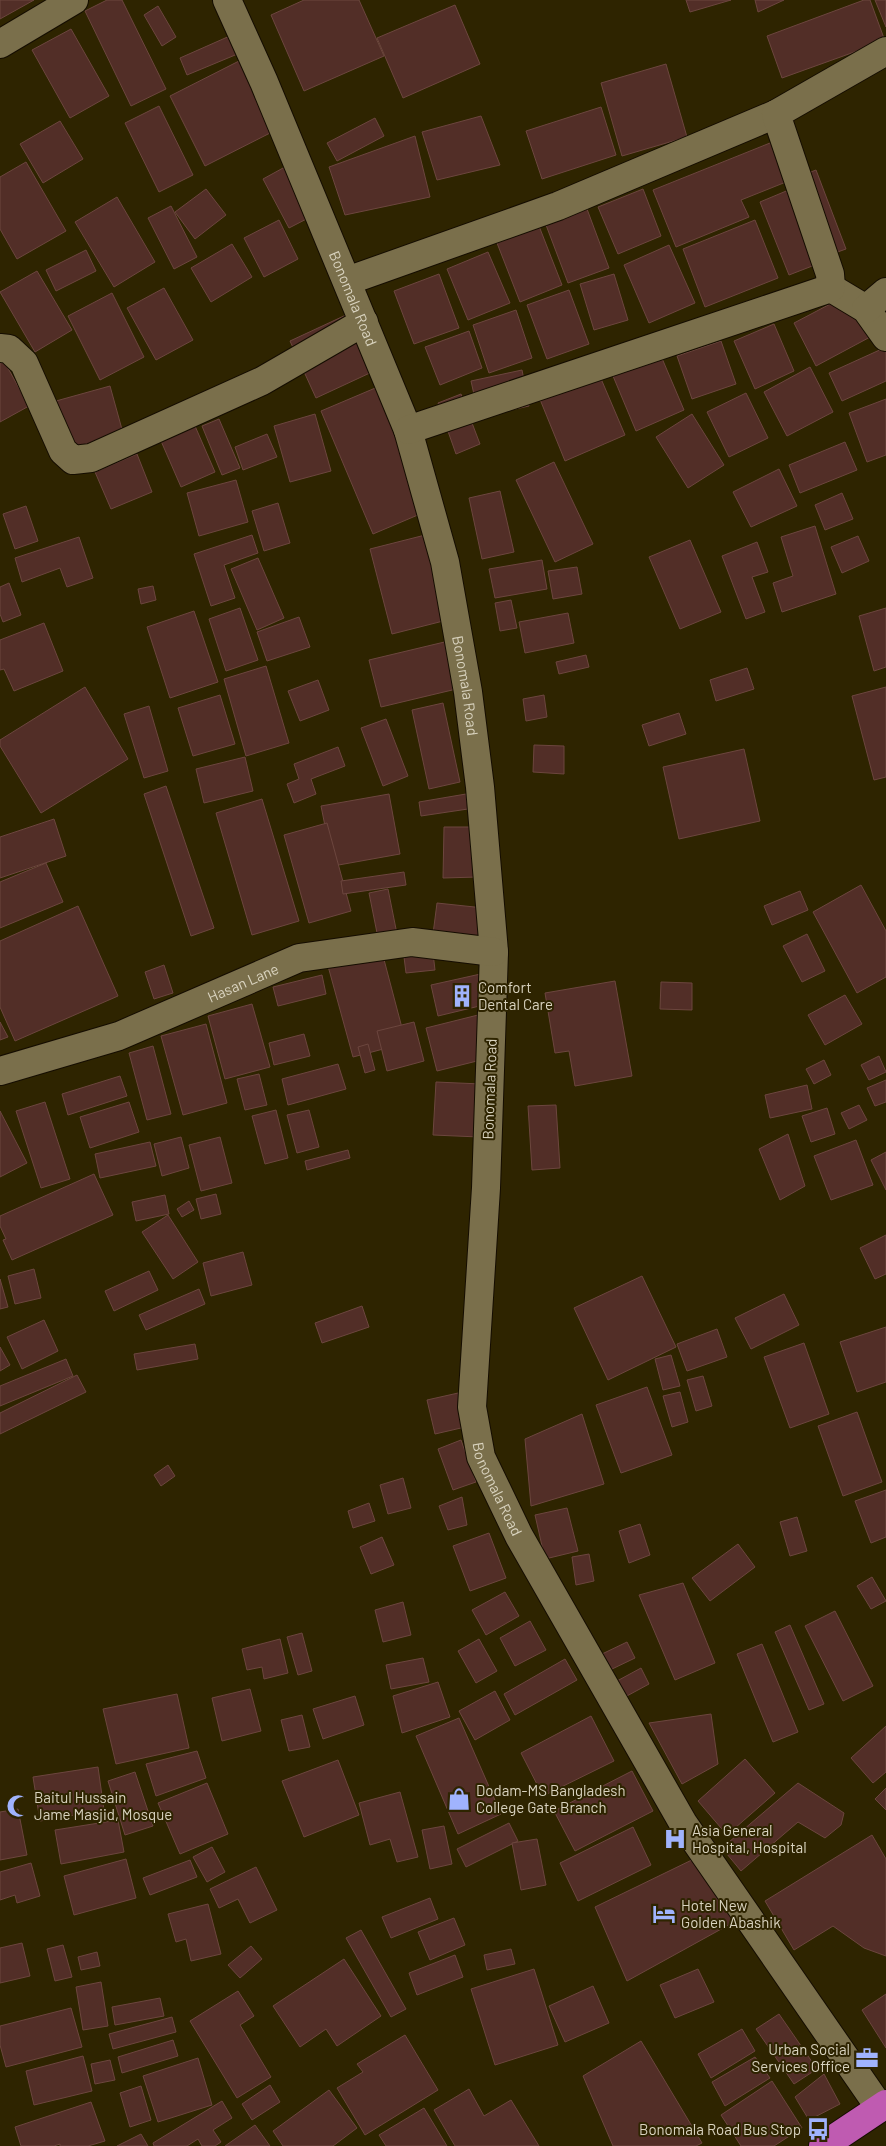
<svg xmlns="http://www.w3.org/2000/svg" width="886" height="2146" font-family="Barlow,sans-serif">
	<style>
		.building { fill: #522e27; stroke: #6c463e }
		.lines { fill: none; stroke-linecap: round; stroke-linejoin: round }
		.minor-casing { stroke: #150d00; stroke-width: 30 }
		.highway-casing { stroke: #150d00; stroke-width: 30 }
		.minor { stroke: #7a6f4b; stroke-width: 28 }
		.highway { stroke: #bf5bb1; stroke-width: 28 }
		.labels { text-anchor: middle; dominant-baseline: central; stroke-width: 4; stroke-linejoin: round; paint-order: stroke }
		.street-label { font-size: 15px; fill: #d9d3bf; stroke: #2e2400 }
		.poi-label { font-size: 15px; fill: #d9d3bf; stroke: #2e2400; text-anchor: start }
	</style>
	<rect width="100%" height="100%" fill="#2e2400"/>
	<!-- building -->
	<g class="building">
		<path d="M0,0H34L0,19Z"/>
		<path d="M107,0H122L166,89L131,106L85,11Z"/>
		<path d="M304,0H359L384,56L304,91L271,15Z"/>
		<path d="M686,0H731L690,12Z"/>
		<path d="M755,0H784L758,12Z"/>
		<path d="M864,0H870L885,41L782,78L767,36Z"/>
		<path d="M875,0H886V27Z"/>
		<path d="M455,5L480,64L403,98L377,38Z"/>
		<path d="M158,6L176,37L162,46L144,15Z"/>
		<path d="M71,29L109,96L70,118L32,50Z"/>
		<path d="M232,35L240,53L187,75L180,58Z"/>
		<path d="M241,60L276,130L205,166L170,96Z"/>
		<path d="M666,64L687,137L622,156L601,83Z"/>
		<path d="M159,106L193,175L159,192L125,123Z"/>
		<path d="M601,107L616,155L542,179L526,131Z"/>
		<path d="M481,116L500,165L437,180L422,132Z"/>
		<path d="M375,118L384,136L337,161L327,143Z"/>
		<path d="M60,121L83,159L43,183L20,144Z"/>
		<path d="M415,136L430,197L345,215L329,167Z"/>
		<path d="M775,141L791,180L741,200L749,217L676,247L653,190Z"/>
		<path d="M26,162L66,231L17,259L0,229V177Z"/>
		<path d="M294,162L320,212L289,228L263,179Z"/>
		<path d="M816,170L846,249L832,254L803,175Z"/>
		<path d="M206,189L226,215L195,239L175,212Z"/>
		<path d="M643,189L661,236L618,254L598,207Z"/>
		<path d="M791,189L820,263L789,275L760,202Z"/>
		<path d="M117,197L155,262L114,287L75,222Z"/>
		<path d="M171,206L197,257L174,269L148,218Z"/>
		<path d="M587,209L609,268L568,283L546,225Z"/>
		<path d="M279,220L298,259L264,277L244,238Z"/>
		<path d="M755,220L778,278L705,307L683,249Z"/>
		<path d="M539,226L562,285L520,302L497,243Z"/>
		<path d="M232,244L252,277L211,302L191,268Z"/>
		<path d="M669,245L695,303L649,323L624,265Z"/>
		<path d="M86,250L96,271L56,291L46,270Z"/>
		<path d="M488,252L510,303L468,320L447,269Z"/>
		<path d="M37,271L72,330L35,352L0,292Z"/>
		<path d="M439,274L459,328L414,344L394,291Z"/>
		<path d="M614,274L628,320L594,330L580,284Z"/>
		<path d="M164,288L193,340L156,360L127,308Z"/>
		<path d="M569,290L589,344L547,359L527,305Z"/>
		<path d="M112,293L144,357L100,380L68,316Z"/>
		<path d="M834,302L861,316L872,336L816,366L794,323Z"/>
		<path d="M516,310L532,358L489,373L473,325Z"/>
		<path d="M346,315L372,372L316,398L290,341Z"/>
		<path d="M774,324L794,371L755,389L734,341Z"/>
		<path d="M469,331L482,368L440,385L425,347Z"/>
		<path d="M721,341L736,384L692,399L677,356Z"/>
		<path d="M884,348L886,353V381L842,401L829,373Z"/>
		<path d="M661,356L684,410L636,431L613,376Z"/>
		<path d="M4,361L29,406L0,422V364Z"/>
		<path d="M596,367L625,435L565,461L537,392Z"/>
		<path d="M810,367L833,412L787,436L764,392Z"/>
		<path d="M522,370L529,406L479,417L471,381Z"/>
		<path d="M110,386L123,433L70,449L56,401Z"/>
		<path d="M380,386L432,509L373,534L321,411Z"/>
		<path d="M746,393L768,438L729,457L707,412Z"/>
		<path d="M461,394L480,444L456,454L438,403Z"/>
		<path d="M886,399V455L867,462L849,413Z"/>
		<path d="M315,414L331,471L290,482L274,426Z"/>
		<path d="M692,414L724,465L688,488L656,437Z"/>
		<path d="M219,419L240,468L222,475L202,426Z"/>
		<path d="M195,426L215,472L181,487L161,441Z"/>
		<path d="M267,434L277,457L243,470L235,447Z"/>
		<path d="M845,442L857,470L800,493L789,465Z"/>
		<path d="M137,454L152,492L111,509L95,472Z"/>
		<path d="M554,462L593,544L555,562L516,480Z"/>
		<path d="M779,469L797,506L751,527L733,492Z"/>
		<path d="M236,480L248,522L199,536L187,493Z"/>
		<path d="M500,491L514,552L482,559L469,498Z"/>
		<path d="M842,493L853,519L825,530L815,505Z"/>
		<path d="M278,503L290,543L264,551L252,511Z"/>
		<path d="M26,506L38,541L15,549L3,514Z"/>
		<path d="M815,526L836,594L782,612L773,583L793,576L781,537Z"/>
		<path d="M441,531L463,616L392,634L370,549Z"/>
		<path d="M252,535L258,553L224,565L235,598L211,606L194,554Z"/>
		<path d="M858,536L869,561L842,573L831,547Z"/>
		<path d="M79,537L93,578L67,587L60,568L22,582L15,558Z"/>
		<path d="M690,540L721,612L680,629L649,557Z"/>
		<path d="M757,542L768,572L752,577L765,612L746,619L722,556Z"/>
		<path d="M258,558L284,618L257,630L231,569Z"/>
		<path d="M542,560L547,589L495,598L489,569Z"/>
		<path d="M577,567L582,594L553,599L548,571Z"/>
		<path d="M9,583L21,615L3,622L0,614V587Z"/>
		<path d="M153,586L156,600L141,604L138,589Z"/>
		<path d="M511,600L517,628L500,631L495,603Z"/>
		<path d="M240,608L258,660L226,671L209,619Z"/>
		<path d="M886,608V667L874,671L859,616Z"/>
		<path d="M194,611L218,682L170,698L147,627Z"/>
		<path d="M568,613L574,643L525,653L519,622Z"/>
		<path d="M299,617L310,647L267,661L257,632Z"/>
		<path d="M44,623L63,671L14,691L4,669L0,670V640Z"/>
		<path d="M457,639L469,686L381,707L369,660Z"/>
		<path d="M586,655L589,667L559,674L556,662Z"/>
		<path d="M266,666L289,743L246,756L224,679Z"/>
		<path d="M747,668L754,689L716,701L710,680Z"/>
		<path d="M318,680L329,710L300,721L288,691Z"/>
		<path d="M85,687L128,759L41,813L0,746V740Z"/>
		<path d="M886,687V777L874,780L852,696Z"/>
		<path d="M220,695L235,744L193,756L178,708Z"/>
		<path d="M544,695L547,717L526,721L523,699Z"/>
		<path d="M443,703L460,782L429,789L412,710Z"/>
		<path d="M149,706L168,771L144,778L124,714Z"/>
		<path d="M679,713L686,734L649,746L642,725Z"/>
		<path d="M386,719L408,776L383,786L361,728Z"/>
		<path d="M534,745L564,746V774L533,772Z"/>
		<path d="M338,747L345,766L311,779L316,794L294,803L287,784L299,779L294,764Z"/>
		<path d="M744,749L760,821L679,839L663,767Z"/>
		<path d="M245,757L253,791L204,803L196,769Z"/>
		<path d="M166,786L214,928L191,936L144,794Z"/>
		<path d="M389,794L400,854L333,866L321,806Z"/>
		<path d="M466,794L468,809L421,816L419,802Z"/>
		<path d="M262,799L299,921L252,935L216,813Z"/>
		<path d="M54,819L66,856L0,878V837Z"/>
		<path d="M327,823L351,911L309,923L284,835Z"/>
		<path d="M444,827H478V877L443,878Z"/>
		<path d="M46,863L63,902L0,928V882Z"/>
		<path d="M404,872L406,885L343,894L341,881Z"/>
		<path d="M861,885L886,931V977L857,993L813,912Z"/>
		<path d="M388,889L398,939L379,943L369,893Z"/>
		<path d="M800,891L808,910L772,925L764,906Z"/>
		<path d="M437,903L484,908L481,939L433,934Z"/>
		<path d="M78,906L118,996L15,1041L0,1007V941Z"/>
		<path d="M807,934L825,971L802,982L783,946Z"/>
		<path d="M382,952L406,1043L353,1057L328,966Z"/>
		<path d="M433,953L435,970L406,973L404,957Z"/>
		<path d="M164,965L173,993L154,999L145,972Z"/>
		<path d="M485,973L492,1003L438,1016L431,985Z"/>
		<path d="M322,975L326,994L278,1006L273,987Z"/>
		<path d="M615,981L632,1076L575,1086L569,1051L555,1053L545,993Z"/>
		<path d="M661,982L692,983V1010L660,1009Z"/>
		<path d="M845,995L862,1024L825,1045L808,1015Z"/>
		<path d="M252,1004L270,1067L225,1079L208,1016Z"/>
		<path d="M486,1013L497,1056L437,1071L426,1028Z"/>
		<path d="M0,1022L8,1037L0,1040Z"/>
		<path d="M414,1022L424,1061L387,1071L377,1031Z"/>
		<path d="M206,1024L227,1103L183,1115L161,1036Z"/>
		<path d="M304,1034L310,1056L274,1065L269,1043Z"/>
		<path d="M368,1044L375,1070L365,1073L358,1047Z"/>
		<path d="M153,1046L171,1114L147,1120L129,1053Z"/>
		<path d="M879,1056L886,1072L869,1080L861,1065Z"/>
		<path d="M824,1060L831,1075L814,1084L806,1069Z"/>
		<path d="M338,1064L346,1089L288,1105L282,1079Z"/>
		<path d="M259,1074L267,1105L245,1110L237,1079Z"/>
		<path d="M120,1076L127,1096L68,1115L62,1094Z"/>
		<path d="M886,1080V1102L875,1106L867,1088Z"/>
		<path d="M436,1082L481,1084L479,1137L433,1135Z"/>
		<path d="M807,1085L812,1109L770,1118L765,1095Z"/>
		<path d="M45,1102L70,1179L41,1188L16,1111Z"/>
		<path d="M129,1102L139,1132L90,1148L80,1117Z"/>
		<path d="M556,1105L560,1168L532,1170L528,1106Z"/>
		<path d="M859,1105L867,1120L849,1129L841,1113Z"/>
		<path d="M827,1108L835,1134L811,1142L802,1116Z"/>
		<path d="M276,1110L288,1158L265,1164L252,1116Z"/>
		<path d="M309,1110L319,1147L297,1153L287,1115Z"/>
		<path d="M0,1111L27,1163L0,1177Z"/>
		<path d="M788,1134L805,1186L780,1200L759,1149Z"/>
		<path d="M181,1137L189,1168L162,1176L154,1144Z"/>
		<path d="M220,1137L232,1183L201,1191L189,1145Z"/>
		<path d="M856,1140L873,1185L831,1200L814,1156Z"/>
		<path d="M150,1142L156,1166L100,1178L95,1154Z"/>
		<path d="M348,1150L350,1158L307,1170L305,1161Z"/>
		<path d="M886,1152V1190L871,1160Z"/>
		<path d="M94,1174L113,1215L12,1260L3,1240L6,1239L0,1226V1216Z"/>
		<path d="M216,1194L221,1214L201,1219L196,1199Z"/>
		<path d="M165,1195L169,1214L136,1221L132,1202Z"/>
		<path d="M189,1201L194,1210L182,1217L177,1209Z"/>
		<path d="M168,1215L198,1262L173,1279L142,1232Z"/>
		<path d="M886,1235V1274L875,1279L860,1248Z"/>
		<path d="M243,1252L252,1285L211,1296L203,1263Z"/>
		<path d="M34,1269L41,1298L15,1304L8,1276Z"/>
		<path d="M149,1271L158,1290L114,1311L105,1291Z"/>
		<path d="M642,1276L676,1347L608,1380L574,1308Z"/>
		<path d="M0,1279L8,1307L0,1309Z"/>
		<path d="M199,1289L205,1304L146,1330L139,1315Z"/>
		<path d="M784,1294L799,1325L751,1349L735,1318Z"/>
		<path d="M362,1306L369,1327L322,1343L315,1323Z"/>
		<path d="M44,1320L58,1351L22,1369L7,1337Z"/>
		<path d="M886,1327V1382L857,1392L840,1342Z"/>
		<path d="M717,1329L727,1357L687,1371L677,1344Z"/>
		<path d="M804,1343L829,1414L790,1428L764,1357Z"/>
		<path d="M195,1344L198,1359L137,1370L134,1354Z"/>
		<path d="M0,1347L10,1365L0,1371Z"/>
		<path d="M671,1355L680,1386L663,1390L655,1359Z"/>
		<path d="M66,1359L73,1376L0,1406V1386Z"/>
		<path d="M77,1375L86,1392L0,1434V1413Z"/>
		<path d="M703,1376L712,1406L696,1411L687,1380Z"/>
		<path d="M647,1387L672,1455L621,1473L596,1405Z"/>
		<path d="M467,1391L474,1425L435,1434L427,1400Z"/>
		<path d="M680,1392L688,1422L672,1427L663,1396Z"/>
		<path d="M857,1412L882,1482L843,1496L818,1426Z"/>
		<path d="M582,1414L604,1484L531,1506L525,1439Z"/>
		<path d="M461,1440L476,1482L453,1490L438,1449Z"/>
		<path d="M168,1465L175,1476L161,1486L154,1475Z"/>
		<path d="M403,1478L411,1508L388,1514L380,1485Z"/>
		<path d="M886,1490V1537L871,1543L855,1501Z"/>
		<path d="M462,1497L467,1525L448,1530L439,1506Z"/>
		<path d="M369,1503L375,1521L353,1528L348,1511Z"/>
		<path d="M567,1508L578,1551L545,1559L535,1515Z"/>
		<path d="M797,1517L807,1551L790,1556L780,1522Z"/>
		<path d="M640,1524L650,1555L629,1563L619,1531Z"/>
		<path d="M489,1533L506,1578L470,1591L453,1546Z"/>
		<path d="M382,1537L394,1565L371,1574L360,1547Z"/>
		<path d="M738,1544L755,1567L710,1601L692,1578Z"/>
		<path d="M589,1554L594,1581L576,1585L572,1557Z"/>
		<path d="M872,1577L886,1601L871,1609L857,1586Z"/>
		<path d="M683,1583L715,1663L675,1680L639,1595Z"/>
		<path d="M505,1592L519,1616L486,1635L472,1610Z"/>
		<path d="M403,1602L411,1635L383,1642L375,1610Z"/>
		<path d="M835,1611L873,1686L843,1701L805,1626Z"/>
		<path d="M530,1621L546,1650L515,1666L500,1638Z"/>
		<path d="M790,1625L824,1704L809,1710L775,1632Z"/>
		<path d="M302,1633L312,1671L298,1675L287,1637Z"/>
		<path d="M280,1639L288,1673L264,1679L262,1667L247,1670L242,1649Z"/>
		<path d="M479,1639L497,1671L476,1683L458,1651Z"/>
		<path d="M627,1642L635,1658L610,1670L602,1654Z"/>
		<path d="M762,1644L798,1732L773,1742L737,1654Z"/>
		<path d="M423,1658L429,1682L391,1689L386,1665Z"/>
		<path d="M565,1659L577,1680L515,1715L504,1694Z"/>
		<path d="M641,1668L649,1684L625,1697L617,1681Z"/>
		<path d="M438,1682L450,1717L402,1733L393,1696Z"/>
		<path d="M250,1689L261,1731L222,1741L212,1698Z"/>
		<path d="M495,1691L510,1720L475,1740L459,1711Z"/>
		<path d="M177,1694L189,1748L116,1764L103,1709Z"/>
		<path d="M355,1696L364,1725L323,1739L313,1709Z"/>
		<path d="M711,1714L718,1764L682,1784L649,1723Z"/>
		<path d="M302,1715L310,1747L289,1751L281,1720Z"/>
		<path d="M591,1716L614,1761L543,1796L521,1753Z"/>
		<path d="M459,1718L501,1814L458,1834L416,1736Z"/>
		<path d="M886,1726V1772L873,1783L851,1758Z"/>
		<path d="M197,1751L206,1778L156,1796L146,1764Z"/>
		<path d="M745,1759L775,1793L727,1835L698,1801Z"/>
		<path d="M338,1760L359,1815L304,1837L282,1781Z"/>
		<path d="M98,1767L104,1810L40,1821L33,1777Z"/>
		<path d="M632,1771L653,1811L575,1851L554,1811Z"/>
		<path d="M135,1772L153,1826L125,1835L108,1781Z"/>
		<path d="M207,1783L228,1834L180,1854L158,1803Z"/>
		<path d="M798,1783L844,1813L841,1825L825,1838L798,1822L741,1871L722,1848Z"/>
		<path d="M886,1788V1810L875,1799Z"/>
		<path d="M400,1792L418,1857L397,1862L390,1839L370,1845L359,1803Z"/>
		<path d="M18,1809L27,1855L0,1860V1812Z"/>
		<path d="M118,1820L124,1852L61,1864L55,1830Z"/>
		<path d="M509,1823L518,1841L466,1867L457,1849Z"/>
		<path d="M444,1826L452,1864L430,1869L422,1830Z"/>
		<path d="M633,1827L651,1865L578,1901L560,1863Z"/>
		<path d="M872,1835L886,1859V1956L864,1948L833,1926L794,1950L765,1901Z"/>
		<path d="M537,1839L546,1885L521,1890L512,1843Z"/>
		<path d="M212,1847L225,1872L207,1882L193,1857Z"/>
		<path d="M700,1856L734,1922L627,1981L595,1907Z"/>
		<path d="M126,1859L136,1898L74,1915L64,1876Z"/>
		<path d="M190,1860L197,1877L150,1895L143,1878Z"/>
		<path d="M31,1863L40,1896L17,1903L15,1895L0,1900V1872Z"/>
		<path d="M256,1867L277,1910L250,1923L238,1899L219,1908L210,1889Z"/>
		<path d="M430,1898L438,1919L391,1938L382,1917Z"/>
		<path d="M208,1904L221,1954L191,1961L186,1939L176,1942L168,1914Z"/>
		<path d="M454,1918L465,1945L430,1960L418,1932Z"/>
		<path d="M361,1930L406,2009L391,2017L346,1938Z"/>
		<path d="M22,1943L30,1976L0,1983V1948Z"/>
		<path d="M63,1945L72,1977L55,1981L47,1949Z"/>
		<path d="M251,1946L262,1959L240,1978L228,1965Z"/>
		<path d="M511,1949L515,1964L487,1970L484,1955Z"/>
		<path d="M97,1952L100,1966L81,1970L78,1957Z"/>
		<path d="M455,1955L463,1977L417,1995L409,1973Z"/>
		<path d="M344,1959L381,2016L337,2046L326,2029L300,2047L273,2006Z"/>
		<path d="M534,1969L558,2045L495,2065L471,1989Z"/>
		<path d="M698,1969L714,2002L675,2018L660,1985Z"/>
		<path d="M101,1982L108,2026L83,2030L76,1987Z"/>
		<path d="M593,1986L609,2023L565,2042L549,2006Z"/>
		<path d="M238,1991L254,2016L240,2025L271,2077L237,2098L190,2021Z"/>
		<path d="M886,1994V2048L862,2010Z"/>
		<path d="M160,1998L164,2016L115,2025L112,2007Z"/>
		<path d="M71,2008L82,2047L6,2067L0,2045V2026Z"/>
		<path d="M779,2014L817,2069L794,2084L756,2029Z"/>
		<path d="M172,2017L176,2032L113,2049L109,2034Z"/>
		<path d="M742,2029L755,2051L711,2078L698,2054Z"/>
		<path d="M405,2035L438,2090L365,2135L337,2088L363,2072L357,2064Z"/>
		<path d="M173,2040L178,2056L122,2073L118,2057Z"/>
		<path d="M641,2041L702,2143L696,2146H613L583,2076Z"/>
		<path d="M83,2056L92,2091L34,2105L26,2071Z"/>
		<path d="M755,2057L770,2078L725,2106L712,2082Z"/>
		<path d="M198,2058L212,2105L158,2122L143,2076Z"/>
		<path d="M110,2060L115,2080L95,2084L91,2064Z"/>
		<path d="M824,2074L840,2104L809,2120L795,2097Z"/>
		<path d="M772,2081L802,2128L774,2146H741L721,2115Z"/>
		<path d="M270,2085L280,2102L252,2120L242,2104Z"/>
		<path d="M141,2086L151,2120L130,2127L120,2093Z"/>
		<path d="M469,2089L484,2116L511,2100L539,2146H455L434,2110Z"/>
		<path d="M329,2090L357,2128L333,2146H283L273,2131Z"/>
		<path d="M222,2101L232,2118L213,2130L221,2142L215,2146H202L198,2139L187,2146H154L153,2143Z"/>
		<path d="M91,2102L105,2141L88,2146H60V2144L54,2146H21L15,2127Z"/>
		<path d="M424,2108L447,2146H386L379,2135Z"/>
		<path d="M255,2125L270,2146H225Z"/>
		<path d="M141,2134L148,2146H117Z"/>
	</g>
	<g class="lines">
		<defs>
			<g id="minor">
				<path id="s1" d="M227,0L264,82L408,430L445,562L468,692L480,787L494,952L486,1188L472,1407L481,1457L519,1536L683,1823L880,2108"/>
				<path d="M0,44L74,0"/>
				<path d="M347,281L558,206L776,114"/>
				<path d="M831,288L866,309L886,337"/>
				<path d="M866,309L886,292"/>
				<path d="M0,348L9,349L24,363L63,451L73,460L91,458L262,381L364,322"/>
				<path d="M408,430L831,288L830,274L776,114L886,51"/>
				<path id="s2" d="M0,1071L119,1036L299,958L412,942L494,952"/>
			</g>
			<path id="highway" d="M823,2146L886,2104"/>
		</defs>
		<!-- minor casing -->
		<use href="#minor" class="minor-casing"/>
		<!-- highway casing -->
		<use href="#highway" class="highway-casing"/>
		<!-- minor -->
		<use href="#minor" class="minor"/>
		<!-- highway -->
		<use href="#highway" class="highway"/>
	</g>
	<!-- icons -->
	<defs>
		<symbol id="building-bare" viewBox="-9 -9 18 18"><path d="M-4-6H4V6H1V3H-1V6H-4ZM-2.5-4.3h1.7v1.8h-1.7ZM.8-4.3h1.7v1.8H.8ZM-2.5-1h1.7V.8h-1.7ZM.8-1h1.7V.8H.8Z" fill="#a0b3fd" stroke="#2e2400" stroke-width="2.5" paint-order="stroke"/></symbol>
		<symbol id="shop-bare" viewBox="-9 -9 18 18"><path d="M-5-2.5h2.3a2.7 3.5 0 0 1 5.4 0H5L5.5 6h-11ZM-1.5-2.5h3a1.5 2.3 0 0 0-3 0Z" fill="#a0b3fd" stroke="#2e2400" stroke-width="2.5" paint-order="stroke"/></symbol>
		<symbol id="mosque-bare" viewBox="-9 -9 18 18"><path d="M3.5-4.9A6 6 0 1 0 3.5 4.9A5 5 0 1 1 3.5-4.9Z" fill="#a0b3fd" stroke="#2e2400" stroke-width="2.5" paint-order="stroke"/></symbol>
		<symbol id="hospital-bare" viewBox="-9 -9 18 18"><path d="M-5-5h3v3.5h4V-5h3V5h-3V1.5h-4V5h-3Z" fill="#a0b3fd" stroke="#2e2400" stroke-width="2.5" paint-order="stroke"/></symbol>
		<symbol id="hotel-bare" viewBox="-9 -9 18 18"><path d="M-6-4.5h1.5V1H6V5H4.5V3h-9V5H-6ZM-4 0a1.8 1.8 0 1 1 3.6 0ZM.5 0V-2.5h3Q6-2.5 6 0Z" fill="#a0b3fd" stroke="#2e2400" stroke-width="2.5" paint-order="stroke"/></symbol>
		<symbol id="office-bare" viewBox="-9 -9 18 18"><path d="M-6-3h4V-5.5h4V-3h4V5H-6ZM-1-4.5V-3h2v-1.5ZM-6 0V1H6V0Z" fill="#a0b3fd" stroke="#2e2400" stroke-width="2.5" paint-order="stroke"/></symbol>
		<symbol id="bus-bare" viewBox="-9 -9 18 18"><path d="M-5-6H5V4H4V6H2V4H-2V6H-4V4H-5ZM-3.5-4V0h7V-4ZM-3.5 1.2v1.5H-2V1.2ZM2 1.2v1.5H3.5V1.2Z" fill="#a0b3fd" stroke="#2e2400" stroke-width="2.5" paint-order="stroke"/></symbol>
	</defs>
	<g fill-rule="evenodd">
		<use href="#building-bare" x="446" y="980" width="32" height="32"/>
		<use href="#shop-bare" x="443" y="1783" width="32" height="32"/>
		<use href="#mosque-bare" x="2" y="1790" width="32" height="32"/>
		<use href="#hospital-bare" x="659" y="1823" width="32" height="32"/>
		<use href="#hotel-bare" x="648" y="1898" width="32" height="32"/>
		<use href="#office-bare" x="851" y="2042" width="32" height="32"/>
		<use href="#bus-bare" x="802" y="2113" width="32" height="32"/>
	</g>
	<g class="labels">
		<!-- street labels -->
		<g class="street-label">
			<text stroke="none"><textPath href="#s1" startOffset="324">Bonomala Road</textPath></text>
			<text stroke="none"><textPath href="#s1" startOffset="729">Bonomala Road</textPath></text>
			<text stroke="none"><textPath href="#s2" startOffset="259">Hasan Lane</textPath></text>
			<text transform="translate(489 1089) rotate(-88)">Bonomala Road</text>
			<text stroke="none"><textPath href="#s1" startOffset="1539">Bonomala Road</textPath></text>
		</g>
		<!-- poi labels -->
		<g class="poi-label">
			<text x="478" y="987">Comfort<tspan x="478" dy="17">Dental Care</tspan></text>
			<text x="476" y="1790">Dodam-MS Bangladesh<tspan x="476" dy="17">College Gate Branch</tspan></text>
			<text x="34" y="1797">Baitul Hussain<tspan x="34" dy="17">Jame Masjid, Mosque</tspan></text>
			<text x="692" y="1830">Asia General<tspan x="692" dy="17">Hospital, Hospital</tspan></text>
			<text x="681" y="1905">Hotel New<tspan x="681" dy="17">Golden Abashik</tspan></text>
			<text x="850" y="2049" text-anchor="end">Urban Social<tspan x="850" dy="17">Services Office</tspan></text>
			<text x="801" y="2129" text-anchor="end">Bonomala Road Bus Stop</text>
		</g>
	</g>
</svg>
